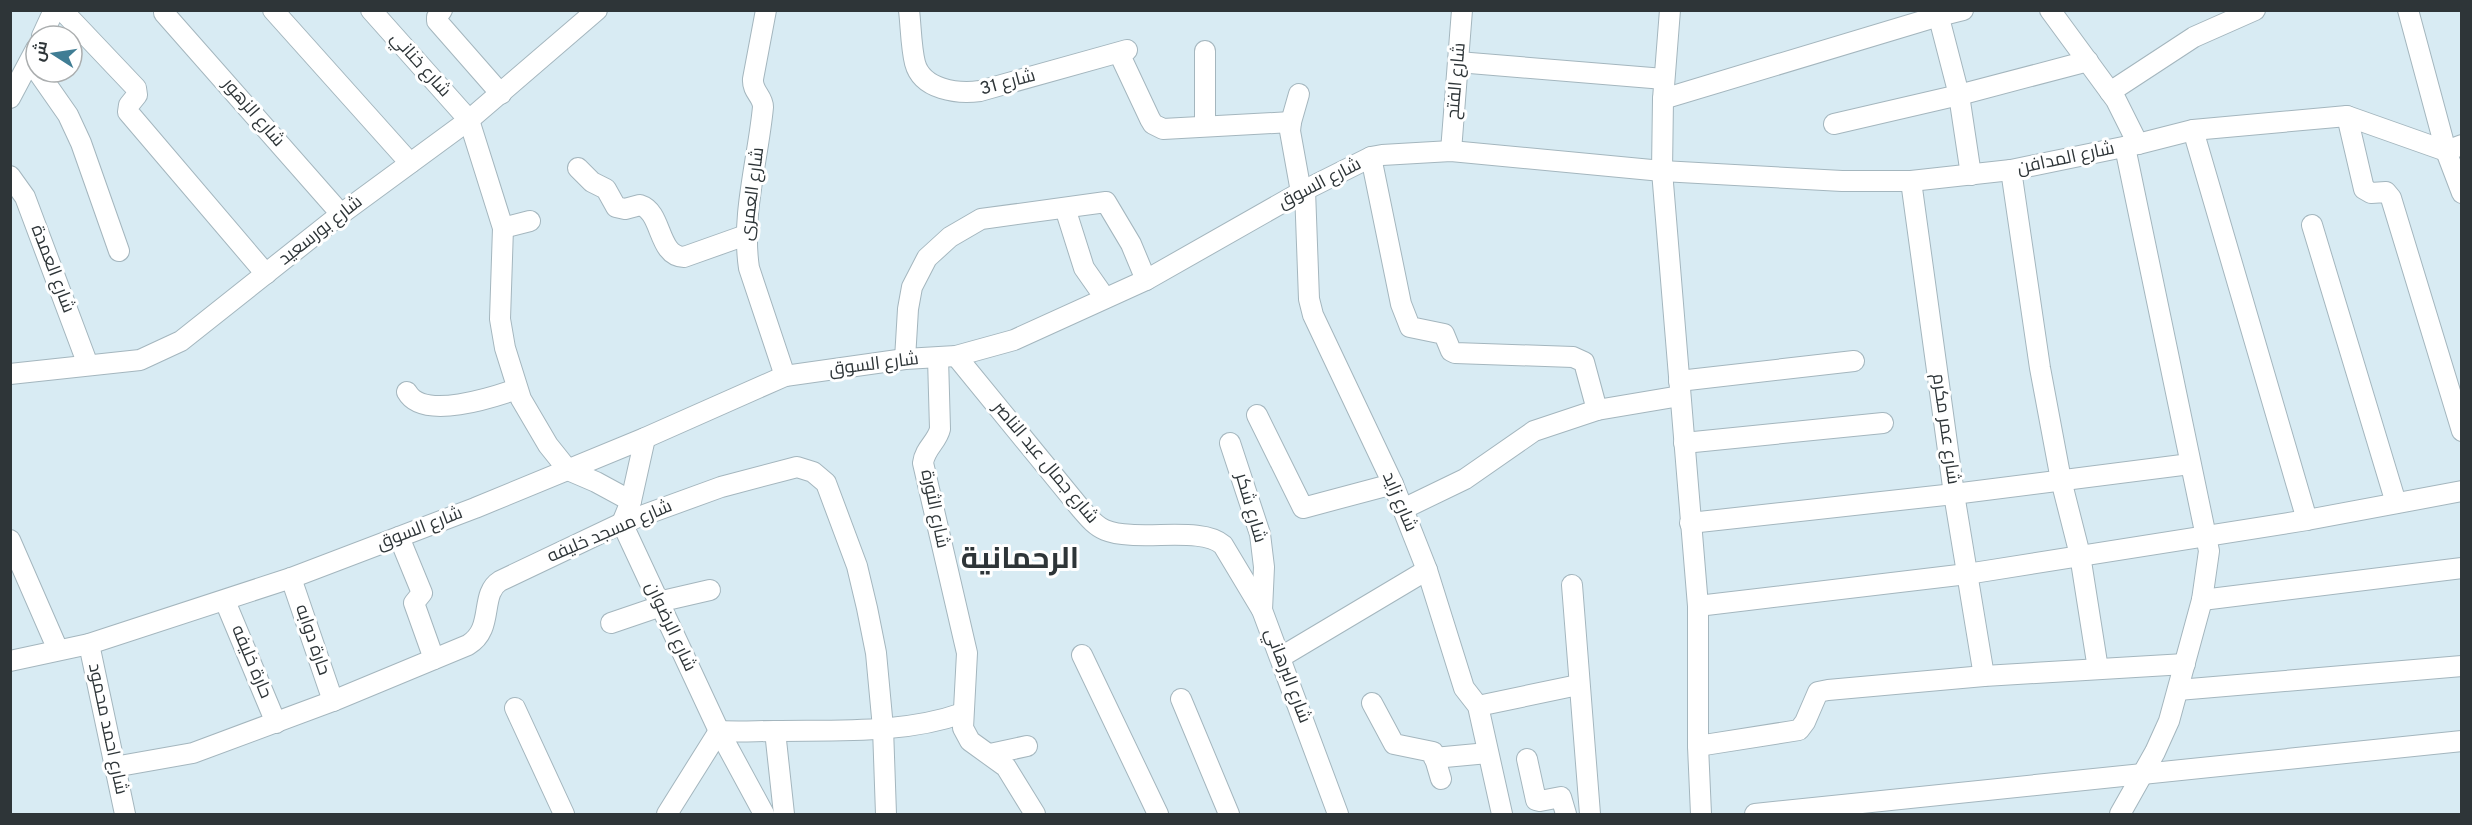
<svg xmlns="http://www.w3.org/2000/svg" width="2472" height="825" font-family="Overpass,Cairo,sans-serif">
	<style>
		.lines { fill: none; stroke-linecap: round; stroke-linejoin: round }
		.minor-casing { stroke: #a4b6be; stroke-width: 22 }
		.minor { stroke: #fff; stroke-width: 20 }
		.labels { text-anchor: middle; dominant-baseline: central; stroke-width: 6; stroke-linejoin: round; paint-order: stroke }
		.street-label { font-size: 18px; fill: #2e3538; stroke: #fff }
		.town-label { font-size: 30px; font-weight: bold; fill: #2e3538; stroke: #fff }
	</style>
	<rect width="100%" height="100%" fill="#d8ebf3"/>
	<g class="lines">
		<defs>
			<g id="minor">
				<path d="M62,10L136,88L137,95L129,105L128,112L266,274"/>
				<path d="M273,10L410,163"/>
				<path d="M371,10L469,120L503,228L500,319L505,348L521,399L548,445L568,470L596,482L631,501"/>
				<path d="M442,10L437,17V21L501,94"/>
				<path d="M766,10L753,79C752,92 763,96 763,107C758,160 741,215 749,268L785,376"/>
				<path d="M909,10C911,27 911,47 915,63C922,90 958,94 980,91L1127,50"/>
				<path d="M1670,10L1663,99L1662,171L1698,606V746L1701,814"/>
				<path d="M1937,10L1959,95L1971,175"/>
				<path d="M2050,10L2116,100L2138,144"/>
				<path d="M2408,10L2446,151L2462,193"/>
				<path d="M164,13L341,214"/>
				<path d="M42,36L54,10"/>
				<path d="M1205,51V126"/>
				<path d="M1119,53L1150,119L1153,124L1163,129L1291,122"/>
				<path d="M1458,62L1664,79"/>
				<path d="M38,72L68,115L81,143L119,251"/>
				<path d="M2110,92L2194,37L2255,10"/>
				<path d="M1299,94L1291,122L1290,131L1301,192"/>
				<path d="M10,98L36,49"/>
				<path d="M1663,99L1939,16L1963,10"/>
				<path d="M2347,116L2364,189L2371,193L2386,192L2391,198L2462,431"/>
				<path d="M1834,124L1959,95L2088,61"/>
				<path d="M2193,130L2307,520"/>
				<path d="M1451,151L1462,10"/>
				<path d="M1371,157L1401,304L1410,327L1444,334L1451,351L1455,353L1573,357L1584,362L1597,410"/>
				<path d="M578,168L592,182L606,189L616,207L625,209L640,205C663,212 657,256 684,257L746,235"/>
				<path d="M2011,170L2040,368L2061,480L2080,555L2098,669"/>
				<path d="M10,176L25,197L88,365"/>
				<path d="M1911,181L1954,494L1984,676"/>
				<path d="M1305,190L1309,299L1313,315L1393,484L1427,570L1464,688L1478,706L1502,814"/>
				<path d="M1065,208L1084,268L1105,298"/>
				<path d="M2312,225L2396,503"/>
				<path d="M503,228L530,221"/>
				<path d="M956,356L1081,509C1088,517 1095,526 1105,530C1137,543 1201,525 1223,545L1262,610L1338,814"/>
				<path d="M938,358L940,429C937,442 925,448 923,463L967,653L963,728L970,741L1006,767L1035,814"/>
				<path d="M905,359L908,309L912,287L927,258L950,237L981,219L1106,202L1131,244L1146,280"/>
				<path d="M10,374L140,360L181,341L341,214L469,120L597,10"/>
				<path d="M1679,381L1854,361"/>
				<path d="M407,392C423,421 494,397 517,389"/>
				<path d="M1257,415L1303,508L1393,484"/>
				<path d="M645,438L631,501L622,523L719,731L764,814"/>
				<path d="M1230,443L1260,534L1264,567L1262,610"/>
				<path d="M1684,443L1883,423"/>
				<path d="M1403,509L1465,479L1534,431L1597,410L1680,396"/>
				<path d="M1690,523L1954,494L2190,464"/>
				<path d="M399,537L422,593L414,603L434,659"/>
				<path d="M10,540L58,650"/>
				<path d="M291,578L333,701"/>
				<path d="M1572,585L1590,814"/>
				<path d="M2202,600L2462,568"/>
				<path d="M225,601L276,723"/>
				<path d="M658,602L710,590"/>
				<path d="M1698,606L1967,574L2307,520L2462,491"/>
				<path d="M611,623L661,606"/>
				<path d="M89,644L125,814"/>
				<path d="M1082,655L1158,814"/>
				<path d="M1281,657L1427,570"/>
				<path d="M10,661L89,644L291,578L475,508L645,438L785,376L905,359L956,356L1014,340L1146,280L1301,192L1371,157L1382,155L1451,151L1662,171L1842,181H1911L2011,170L2138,144L2193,130L2347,116L2446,151L2462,145"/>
				<path d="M2178,690L2462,666"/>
				<path d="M1181,699L1229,814"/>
				<path d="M1372,703L1394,744L1433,752L1441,779"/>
				<path d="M1478,706L1578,685"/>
				<path d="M515,708L564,814"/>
				<path d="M719,731C738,732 756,731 775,731C837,730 904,734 963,713"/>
				<path d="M775,731L784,814"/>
				<path d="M1698,746L1799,730L1805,722L1818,692L1828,690L1984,676L2185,664"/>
				<path d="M990,754L1027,746"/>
				<path d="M1434,758L1488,753"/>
				<path d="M1527,759L1536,800L1540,801L1561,797L1566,814"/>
				<path d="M114,767L193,753L333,701L468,645C495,629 479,594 500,581L622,523L721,487L797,467L813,472L826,483L857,566L867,608L876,653L883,728L886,814"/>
				<path d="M667,814L719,731"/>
				<path d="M1755,814L2462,741"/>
				<path d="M2120,814L2155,752L2169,721L2202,600L2209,551L2125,147"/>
			</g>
		</defs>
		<!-- minor casing -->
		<use href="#minor" class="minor-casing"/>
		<!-- minor -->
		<use href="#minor" class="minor"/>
	</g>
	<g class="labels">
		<!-- street labels -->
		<g class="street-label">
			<text transform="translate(420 65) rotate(48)">شارع خناني</text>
			<text transform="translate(1457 81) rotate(-85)">شارع الفتح</text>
			<text transform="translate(1008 83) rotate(-15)">شارع 31</text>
			<text transform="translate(253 113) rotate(49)">شارع الزهور</text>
			<text transform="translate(2066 159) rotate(-12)">شارع المدافن</text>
			<text transform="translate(1320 184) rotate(-27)">شارع السوق</text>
			<text transform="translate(753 194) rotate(-83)">شارع العمرى</text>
			<text transform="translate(321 231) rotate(-38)">شارع بورسعيد</text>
			<text transform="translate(52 269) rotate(69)">شارع العمدة</text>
			<text transform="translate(874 365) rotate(-7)">شارع السوق</text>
			<text transform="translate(1945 429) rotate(82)">شارع عمر مكرم</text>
			<text transform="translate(1045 463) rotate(50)">شارع جمال عبد الناصر</text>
			<text transform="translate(1399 502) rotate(67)">شارع زايد</text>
			<text transform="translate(1250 508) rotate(74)">شارع شكر</text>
			<text transform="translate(934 509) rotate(78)">شارع الثورة</text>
			<text transform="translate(420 529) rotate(-21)">شارع السوق</text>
			<text transform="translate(610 532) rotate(-23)">شارع مسجد خليفه</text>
			<text transform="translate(670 627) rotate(65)">شارع الرضوان</text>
			<text transform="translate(312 640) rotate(71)">حارة دوابه</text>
			<text transform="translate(251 662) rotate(67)">حارة خليفه</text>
			<text transform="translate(1287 676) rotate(69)">شارع البرهاني</text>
			<text transform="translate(107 729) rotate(78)">شارع احمد محمود</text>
		</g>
		<!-- town labels -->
		<g class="town-label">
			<text x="1020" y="560">الرحمانية</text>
		</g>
	</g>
	<!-- border -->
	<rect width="2472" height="825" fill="none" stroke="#2e3538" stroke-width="24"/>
	<!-- north arrow -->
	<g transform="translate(54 54) rotate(282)"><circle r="28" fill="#ffffff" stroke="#abaeaf" stroke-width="1.5"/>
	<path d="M0-4.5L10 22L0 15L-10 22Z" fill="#407d94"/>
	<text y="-9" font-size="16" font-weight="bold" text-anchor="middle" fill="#2e3538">ش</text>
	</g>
</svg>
